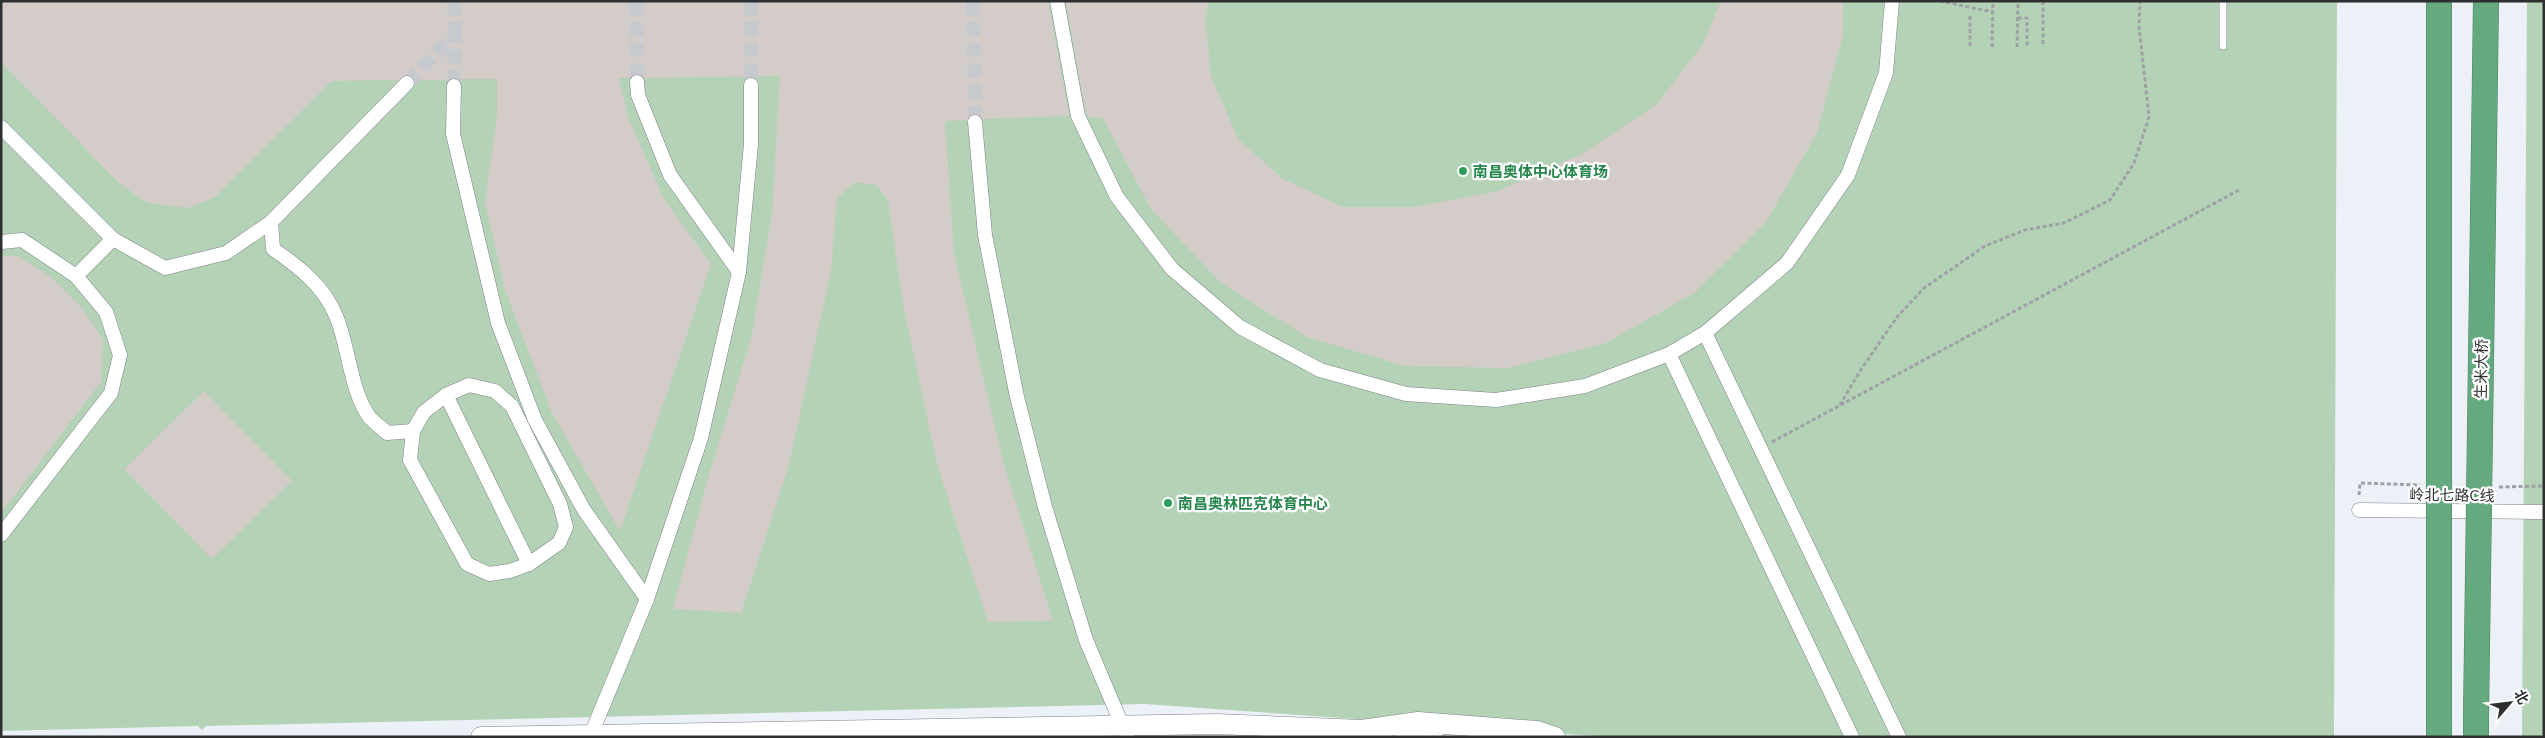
<svg xmlns="http://www.w3.org/2000/svg" width="2545" height="738" font-family="Mulish,'Noto Sans SC',sans-serif">
	<style>
		.green { fill: #b4d3b6 }
		.building { fill: #d4ccc9 }
		.lines { fill: none; stroke-linecap: round; stroke-linejoin: round }
		.street-tunnel { stroke: #c6cacf; stroke-width: 14; stroke-dasharray: 14 7; stroke-linecap: butt }
		.lane-casing { stroke: #7e8288; stroke-width: 8 }
		.street-casing { stroke: #7e8288; stroke-width: 15 }
		.secondary-casing { stroke: #7e8288; stroke-width: 21 }
		.highway-casing { stroke: #517f64; stroke-width: 26 }
		.path { stroke: #9ea2a6; stroke-width: 3; stroke-dasharray: 4 2.5; stroke-linecap: butt }
		.lane { stroke: #fff; stroke-width: 7 }
		.street { stroke: #fff; stroke-width: 14 }
		.secondary { stroke: #fff; stroke-width: 20 }
		.highway { stroke: #65aa7f; stroke-width: 25 }
		.highway-bridge-casing { stroke: #517f64; stroke-width: 26; stroke-linecap: butt }
		.highway-bridge { stroke: #65aa7f; stroke-width: 25 }
		.leisure-dot { fill: #2e9e5b; stroke: #fff; stroke-width: 2 }
		.labels { text-anchor: middle; dominant-baseline: central; stroke-width: 4.5; stroke-linejoin: round; paint-order: stroke }
		.leisure-label { font-size: 15px; font-weight: bold; fill: #27864d; stroke: #fff; text-anchor: start }
		.street-label { font-size: 15px; fill: #2d2f31; stroke: #fff }
	</style>
	<rect width="100%" height="100%" fill="#ecf1f7"/>
	<!-- green -->
	<g class="green">
		<path d="M1,1H2337L2334,737H1609L1145,704L206,726L202,730L198,726L1,731Z"/>
		<path d="M2527,1H2544V737H2522Z"/>
	</g>
	<!-- building -->
	<g class="building">
		<path d="M1,1H1048L1069,116L983,119L975,113L970,115L967,120L945,121L954,254L1004,465L1053,621L988,622L937,464L903,305L888,200L876,185L855,182L837,198L831,270L789,465L741,613L673,609L708,478L752,335L772,213L780,76L645,78L637,73L629,78H619L628,117L664,199L711,264L620,531L552,413L505,290L485,202L497,117V79H460L454,77L448,80H415L409,74L398,80L332,81L215,197L188,208L148,203L120,184L1,62Z"/>
		<path d="M1066,1H1209L1205,17L1211,76L1238,139L1283,179L1343,207H1414L1498,191L1580,155L1657,104L1703,44L1721,1H1843V35L1817,133L1766,222L1694,293L1606,343L1507,368L1405,366L1307,337L1221,283L1151,209L1103,118L1088,117L1086,113Z"/>
		<path d="M1,256H18L50,276L83,309L103,340L101,382L1,513Z"/>
		<path d="M204,391L292,481L212,559L124,469Z"/>
	</g>
	<g class="lines">
		<!-- street-tunnel -->
		<g class="street-tunnel">
			<path d="M454,1L455,34"/>
			<path d="M636,1L637,82"/>
			<path d="M751,1V85"/>
			<path d="M973,1L975,122"/>
			<path d="M407,83L455,34L454,86"/>
		</g>
		<defs>
			<g id="lane">
				<path d="M2223,1V46"/>
				<path d="M1398,733L1440,737"/>
			</g>
			<g id="street">
				<path d="M1057,1L1078,116L1117,197L1172,269L1240,327L1320,370L1406,394L1496,400L1585,386L1669,354L1705,333L1787,263L1848,175L1886,73L1892,1"/>
				<path d="M637,82L638,95L670,175L739,272"/>
				<path d="M454,86L453,134L498,323L535,420L584,510L647,599"/>
				<path d="M975,122L985,235L1017,397L1045,507L1086,640L1127,737"/>
				<path d="M1,127L113,239"/>
				<path d="M271,222L273,249C299,267 324,286 336,316C349,346 350,391 370,418C375,423 382,428 387,433L413,431"/>
				<path d="M1,242L22,240L76,276L106,312L120,355L111,393L1,535"/>
				<path d="M76,276L113,239L165,268L226,253L271,222L407,83"/>
				<path d="M1705,333L1899,737"/>
				<path d="M1669,354L1852,737"/>
				<path d="M469,385L495,391L512,406L560,504L566,527L559,543L529,564L510,571L489,574L467,564L410,460L413,431L424,412L446,395Z"/>
				<path d="M446,395L529,564"/>
				<path d="M2359,510L2544,512"/>
				<path d="M590,737L647,599L701,438L739,272L751,144V85"/>
			</g>
			<path id="secondary" d="M481,737L1217,724L1362,730L1418,722L1537,731L1555,737"/>
			<g id="highway">
				<path d="M2476,717V737"/>
				<path d="M2439,720V737"/>
			</g>
		</defs>
		<!-- lane casing -->
		<use href="#lane" class="lane-casing"/>
		<!-- street casing -->
		<use href="#street" class="street-casing"/>
		<!-- secondary casing -->
		<use href="#secondary" class="secondary-casing"/>
		<!-- highway casing -->
		<use href="#highway" class="highway-casing"/>
		<!-- path -->
		<g class="path">
			<path d="M1940,1L1993,12"/>
			<path d="M2043,1V47"/>
			<path d="M1970,16V46"/>
			<path d="M2018,18H2027V47"/>
			<path d="M1992,47L1993,1"/>
			<path d="M2017,47L2018,1"/>
			<path d="M1840,405L1860,371L1897,317L1924,288L1985,246L2025,230L2064,223L2110,200L2134,163L2149,117L2139,26L2140,1"/>
			<path d="M1772,442L2239,190"/>
			<path d="M2499,487L2544,486"/>
			<path d="M2359,495L2360,483L2420,485"/>
		</g>
		<!-- lane -->
		<use href="#lane" class="lane"/>
		<!-- street -->
		<use href="#street" class="street"/>
		<!-- secondary -->
		<use href="#secondary" class="secondary"/>
		<!-- highway -->
		<use href="#highway" class="highway"/>
		<defs>
			<g id="highway-bridge">
				<path d="M2439,1V720"/>
				<path d="M2476,717L2486,1"/>
			</g>
		</defs>
		<!-- highway-bridge casing -->
		<use href="#highway-bridge" class="highway-bridge-casing"/>
		<!-- highway-bridge -->
		<use href="#highway-bridge" class="highway-bridge"/>
	</g>
	<!-- markers -->
	<g class="leisure-dot">
		<circle cx="1463" cy="171" r="5"/>
		<circle cx="1168" cy="503" r="5"/>
	</g>
	<g class="labels">
		<!-- leisure labels -->
		<g class="leisure-label">
			<text x="1473" y="171">南昌奥体中心体育场</text>
			<text x="1178" y="503">南昌奥林匹克体育中心</text>
		</g>
		<!-- street labels -->
		<g class="street-label">
			<text transform="translate(2481 369) rotate(-89)">生米大桥</text>
			<text transform="translate(2452 495) rotate(1)">岭北七路C线</text>
		</g>
	</g>
	<!-- border -->
	<rect width="2545" height="738" fill="none" stroke="#2d2f31" stroke-width="5"/>
	<!-- north arrow -->
	<g transform="translate(2510 703) rotate(62)" stroke="#ffffff" stroke-width="4" paint-order="stroke">
	<path d="M0-4L9 19L0 12L-9 19Z" fill="#2d2f31"/>
	<text y="-8" font-size="14" font-weight="bold" text-anchor="middle" fill="#2d2f31">北</text>
	</g>
</svg>
